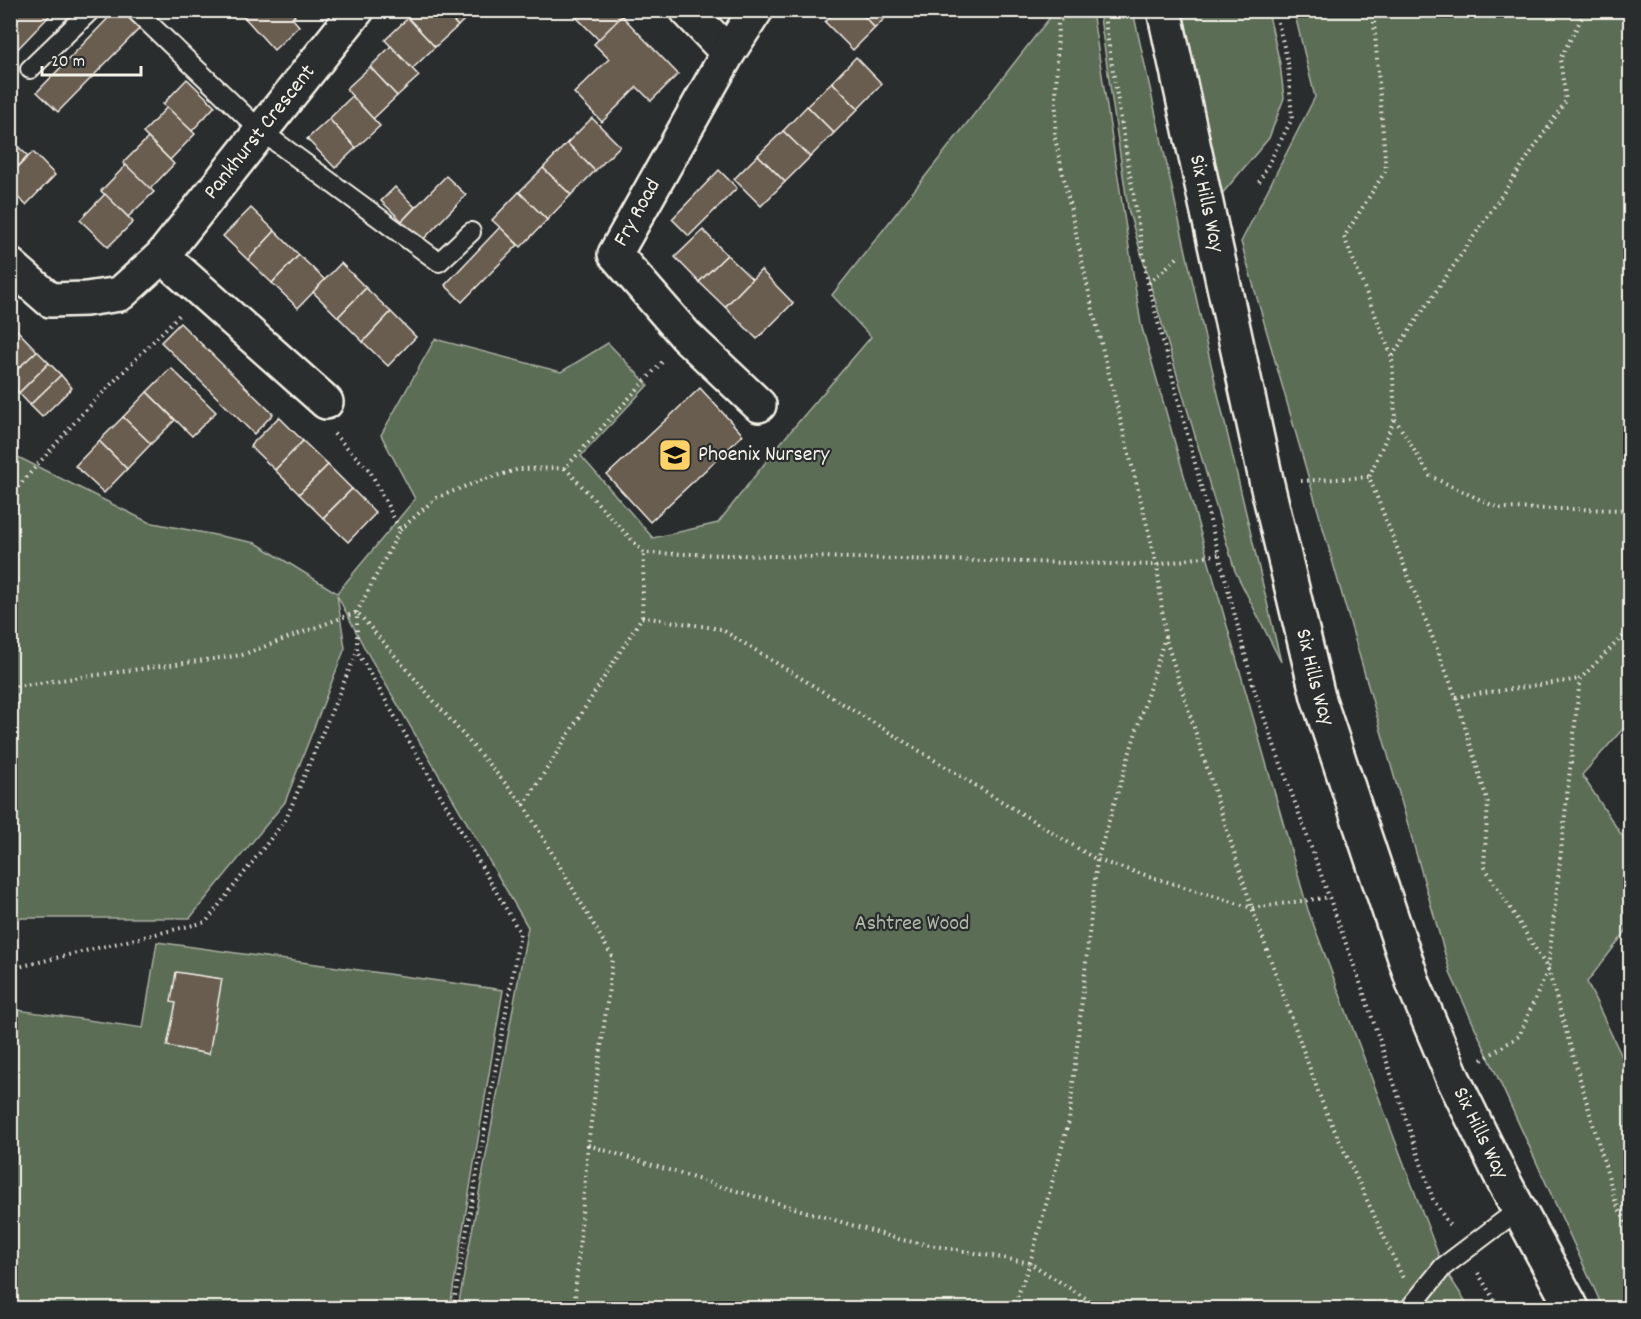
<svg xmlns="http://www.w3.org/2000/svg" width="1641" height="1319" font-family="Dekko,sans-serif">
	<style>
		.green { fill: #5c6d57; stroke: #a8afa0; stroke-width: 1.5 }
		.building { fill: #695d50; stroke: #f4f1e8; stroke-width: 1.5 }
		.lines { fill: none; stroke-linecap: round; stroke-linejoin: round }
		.service-casing { stroke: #f4f1e8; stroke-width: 22 }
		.minor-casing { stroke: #f4f1e8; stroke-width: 38 }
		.tertiary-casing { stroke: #f4f1e8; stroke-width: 38 }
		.path { stroke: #f4f1e8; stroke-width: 4; stroke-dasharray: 1.5 4.5; stroke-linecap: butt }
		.service { stroke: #2a2d2e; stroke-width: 18 }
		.minor { stroke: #2a2d2e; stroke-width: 33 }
		.tertiary { stroke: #2a2d2e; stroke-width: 33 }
		.labels { text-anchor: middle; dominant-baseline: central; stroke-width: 4.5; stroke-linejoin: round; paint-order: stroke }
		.street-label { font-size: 22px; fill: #f4f1e8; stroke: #2a2d2e }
		.poi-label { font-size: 22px; fill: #f4f1e8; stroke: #2a2d2e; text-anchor: start }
		.park-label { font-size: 22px; fill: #b0b6a7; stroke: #2a2d2e }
	</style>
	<rect width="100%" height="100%" fill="#2a2d2e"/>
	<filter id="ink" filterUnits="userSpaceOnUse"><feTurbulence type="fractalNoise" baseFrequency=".0167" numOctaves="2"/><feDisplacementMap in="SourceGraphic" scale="12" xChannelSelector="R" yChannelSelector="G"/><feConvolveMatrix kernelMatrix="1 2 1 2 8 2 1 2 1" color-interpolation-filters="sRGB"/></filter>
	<g filter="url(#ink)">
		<!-- green -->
		<g class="green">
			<path d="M1055,11H1092L1141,324L1308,910L1443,1267L1470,1308H460L459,1302L528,927L365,649L337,595L345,648L285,802L190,918H11L10,453L148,522L256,543L337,593L415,499L381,435L435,339L561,372L608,343L648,385L581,456L653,538L718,523L783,440L871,337L832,295Z"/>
			<path d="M1099,11H1133L1207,347L1281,662L1235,571L1128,209Z"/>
			<path d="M1183,11H1268L1280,64L1284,98L1269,138L1221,195Z"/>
			<path d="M1294,11H1630V721L1582,775L1630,848V926L1587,982L1630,1074V1308H1603L1451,975L1241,242L1315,97Z"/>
			<path d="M157,942L503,990L451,1301L452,1308H11V1009L143,1028Z"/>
		</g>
		<!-- building -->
		<g class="building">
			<path d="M19,10H55L10,57V20Z"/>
			<path d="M116,10H122L140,28L58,112L37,92Z"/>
			<path d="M250,10H290L295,16L292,18L299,26L274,50L244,17Z"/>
			<path d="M416,10H443L458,26L435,47L408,18Z"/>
			<path d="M443,10H474L458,26Z"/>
			<path d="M579,10H624L626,12L599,40L574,15Z"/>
			<path d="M837,10H858L875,28L853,50L825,22Z"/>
			<path d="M858,10H893L875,28Z"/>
			<path d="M622,16L678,74L651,101L637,87L602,122L574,93L609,59L594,44Z"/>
			<path d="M408,18L435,47L412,69L385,40Z"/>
			<path d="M391,46L419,76L397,96L370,67Z"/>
			<path d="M856,57L882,84L858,109L832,82Z"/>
			<path d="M370,67L397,96L373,119L346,89Z"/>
			<path d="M187,79L215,106L192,131L163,104Z"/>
			<path d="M832,82L858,109L834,133L807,106Z"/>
			<path d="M352,96L380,126L356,148L329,119Z"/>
			<path d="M807,106L834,133L810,157L783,131Z"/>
			<path d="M167,107L195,134L170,160L143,133Z"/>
			<path d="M592,118L620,146L595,171L567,143Z"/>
			<path d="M329,119L356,148L335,168L307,139Z"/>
			<path d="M783,131L810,157L785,182L758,155Z"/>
			<path d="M148,138L174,164L150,189L123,163Z"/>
			<path d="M10,139L28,156L10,175Z"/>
			<path d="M567,143L595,171L571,195L543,168Z"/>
			<path d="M33,152L55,175L26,205L10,190V175Z"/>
			<path d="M758,155L785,182L761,206L734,179Z"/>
			<path d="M126,165L154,192L128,217L101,191Z"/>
			<path d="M543,168L571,195L547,220L519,192Z"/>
			<path d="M719,170L737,188L689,236L672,219Z"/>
			<path d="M446,176L466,195L419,244L399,224Z"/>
			<path d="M395,187L415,207L402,221L381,201Z"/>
			<path d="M519,192L547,220L521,247L492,220Z"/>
			<path d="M105,194L133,222L108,247L80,220Z"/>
			<path d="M251,208L275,231L248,260L223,236Z"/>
			<path d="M500,227L518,245L462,302L445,285Z"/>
			<path d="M703,230L727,255L699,282L675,257Z"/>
			<path d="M275,231L299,255L272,283L248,260Z"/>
			<path d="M299,255L325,280L298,308L272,283Z"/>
			<path d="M727,255L752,279L725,307L699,282Z"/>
			<path d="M341,263L366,288L338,317L313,292Z"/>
			<path d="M761,270L793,303L757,339L725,307Z"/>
			<path d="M366,288L391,312L363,342L338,317Z"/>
			<path d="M391,312L416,337L388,366L363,342Z"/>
			<path d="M180,323L273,414L254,434L161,342Z"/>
			<path d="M14,327L37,351L10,376V330Z"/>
			<path d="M37,351L49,363L19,393L10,384V376Z"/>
			<path d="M49,363L61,375L30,405L19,393Z"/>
			<path d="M171,368L216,412L192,436L147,392Z"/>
			<path d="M61,375L72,388L42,417L30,405Z"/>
			<path d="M700,388L743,435L650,522L607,475Z"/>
			<path d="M147,392L175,420L151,444L123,417Z"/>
			<path d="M123,417L151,444L127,469L99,441Z"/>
			<path d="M279,417L303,441L275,470L250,446Z"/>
			<path d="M99,441L127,469L104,493L75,466Z"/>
			<path d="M303,441L328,465L299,494L275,470Z"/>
			<path d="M328,465L352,489L323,518L299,494Z"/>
			<path d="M352,489L376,513L348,542L323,518Z"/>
			<path d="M176,972L222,979L209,1054L167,1046L176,1003L171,1002Z"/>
		</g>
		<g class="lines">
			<defs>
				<g id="service">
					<path d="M135,10L261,131L439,262L471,232"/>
					<path d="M30,69L91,10"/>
					<path d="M1410,1308L1443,1267L1518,1210"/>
				</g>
				<g id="minor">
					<path d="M687,10L728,53"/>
					<path d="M756,10L728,53L615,254L686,336L759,405"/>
					<path d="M162,256L326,402"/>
					<path id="s1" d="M10,265L50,300L86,299L120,294L162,256L357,10"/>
				</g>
				<g id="tertiary">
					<path id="s2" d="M1164,10L1267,484L1318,697L1414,985L1453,1078L1503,1180L1572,1308"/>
				</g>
			</defs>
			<!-- service casing -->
			<use href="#service" class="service-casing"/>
			<!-- minor casing -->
			<use href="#minor" class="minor-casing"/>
			<!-- tertiary casing -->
			<use href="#tertiary" class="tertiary-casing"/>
			<!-- path -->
			<g class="path">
				<path d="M1069,10L1058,23L1055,138L1093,311L1157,565L1165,637L1252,908L1323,1105L1403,1278"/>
				<path d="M1103,10L1148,284L1255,692L1362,988L1433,1199L1451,1228"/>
				<path d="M1373,10L1386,170L1344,237L1392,357L1395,418L1369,477L1456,697L1488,803L1484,866L1548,969L1616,1203L1630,1230"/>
				<path d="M1259,182L1292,119L1288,63L1275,10"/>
				<path d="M1149,283L1177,258"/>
				<path d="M1392,356L1566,101L1560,59L1586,10"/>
				<path d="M1395,419L1430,476L1498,508L1630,510"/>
				<path d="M334,434L370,471L400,530L357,612V651L520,933L454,1302L455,1308"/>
				<path d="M565,468L644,553L1157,565L1219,554"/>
				<path d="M1301,481L1369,477"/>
				<path d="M10,496L82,414L180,314"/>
				<path d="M400,530L436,498L479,481L520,469L565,468L664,360"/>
				<path d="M642,617L644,553"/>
				<path d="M10,687L242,655L357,612L524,805L613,958L588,1145L574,1308"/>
				<path d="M1456,697L1580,679"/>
				<path d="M524,805L642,617L721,629L1097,860L1252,908L1330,897"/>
				<path d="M10,969L206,922L286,819L357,651"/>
				<path d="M1482,1060L1519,1036L1548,969L1580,679L1630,629"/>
				<path d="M588,1145L720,1186L902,1240L1030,1263L1101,1308"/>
				<path d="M1478,1273L1499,1308"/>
				<path d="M1013,1308L1030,1263L1069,1121L1097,860L1165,637"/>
			</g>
			<!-- service -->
			<use href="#service" class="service"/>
			<!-- minor -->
			<use href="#minor" class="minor"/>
			<!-- tertiary -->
			<use href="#tertiary" class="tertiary"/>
		</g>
	</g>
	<!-- icons -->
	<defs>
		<symbol id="school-square" viewBox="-11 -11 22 22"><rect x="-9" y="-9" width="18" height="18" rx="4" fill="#ffd166" stroke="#2a2d2e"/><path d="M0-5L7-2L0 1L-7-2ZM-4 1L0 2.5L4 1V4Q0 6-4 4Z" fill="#111"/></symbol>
	</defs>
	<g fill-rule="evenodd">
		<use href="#school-square" x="656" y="436" width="38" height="38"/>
	</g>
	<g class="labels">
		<!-- street labels -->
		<g class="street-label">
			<text stroke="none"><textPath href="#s1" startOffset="338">Pankhurst Crescent</textPath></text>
			<text stroke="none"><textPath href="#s2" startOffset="198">Six Hills Way</textPath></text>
			<text transform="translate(638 213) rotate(-61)">Fry Road</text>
			<text stroke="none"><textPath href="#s2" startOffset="684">Six Hills Way</textPath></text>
			<text stroke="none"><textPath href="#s2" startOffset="1170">Six Hills Way</textPath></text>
		</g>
		<!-- poi labels -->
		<g class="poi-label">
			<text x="698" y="455">Phoenix Nursery</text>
		</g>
		<!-- park labels -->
		<g class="park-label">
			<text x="912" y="924">Ashtree Wood</text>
		</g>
	</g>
	<!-- margin -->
	<rect width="1641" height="1319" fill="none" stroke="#2a2d2e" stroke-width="36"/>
	<rect x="18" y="18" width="1605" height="1283" fill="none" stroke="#f4f1e8" stroke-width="2" filter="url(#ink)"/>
	<!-- scale -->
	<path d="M42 66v9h99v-9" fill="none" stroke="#f4f1e8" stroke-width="3"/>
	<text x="51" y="66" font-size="18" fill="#f4f1e8" stroke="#2a2d2e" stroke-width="4.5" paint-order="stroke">20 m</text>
</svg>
